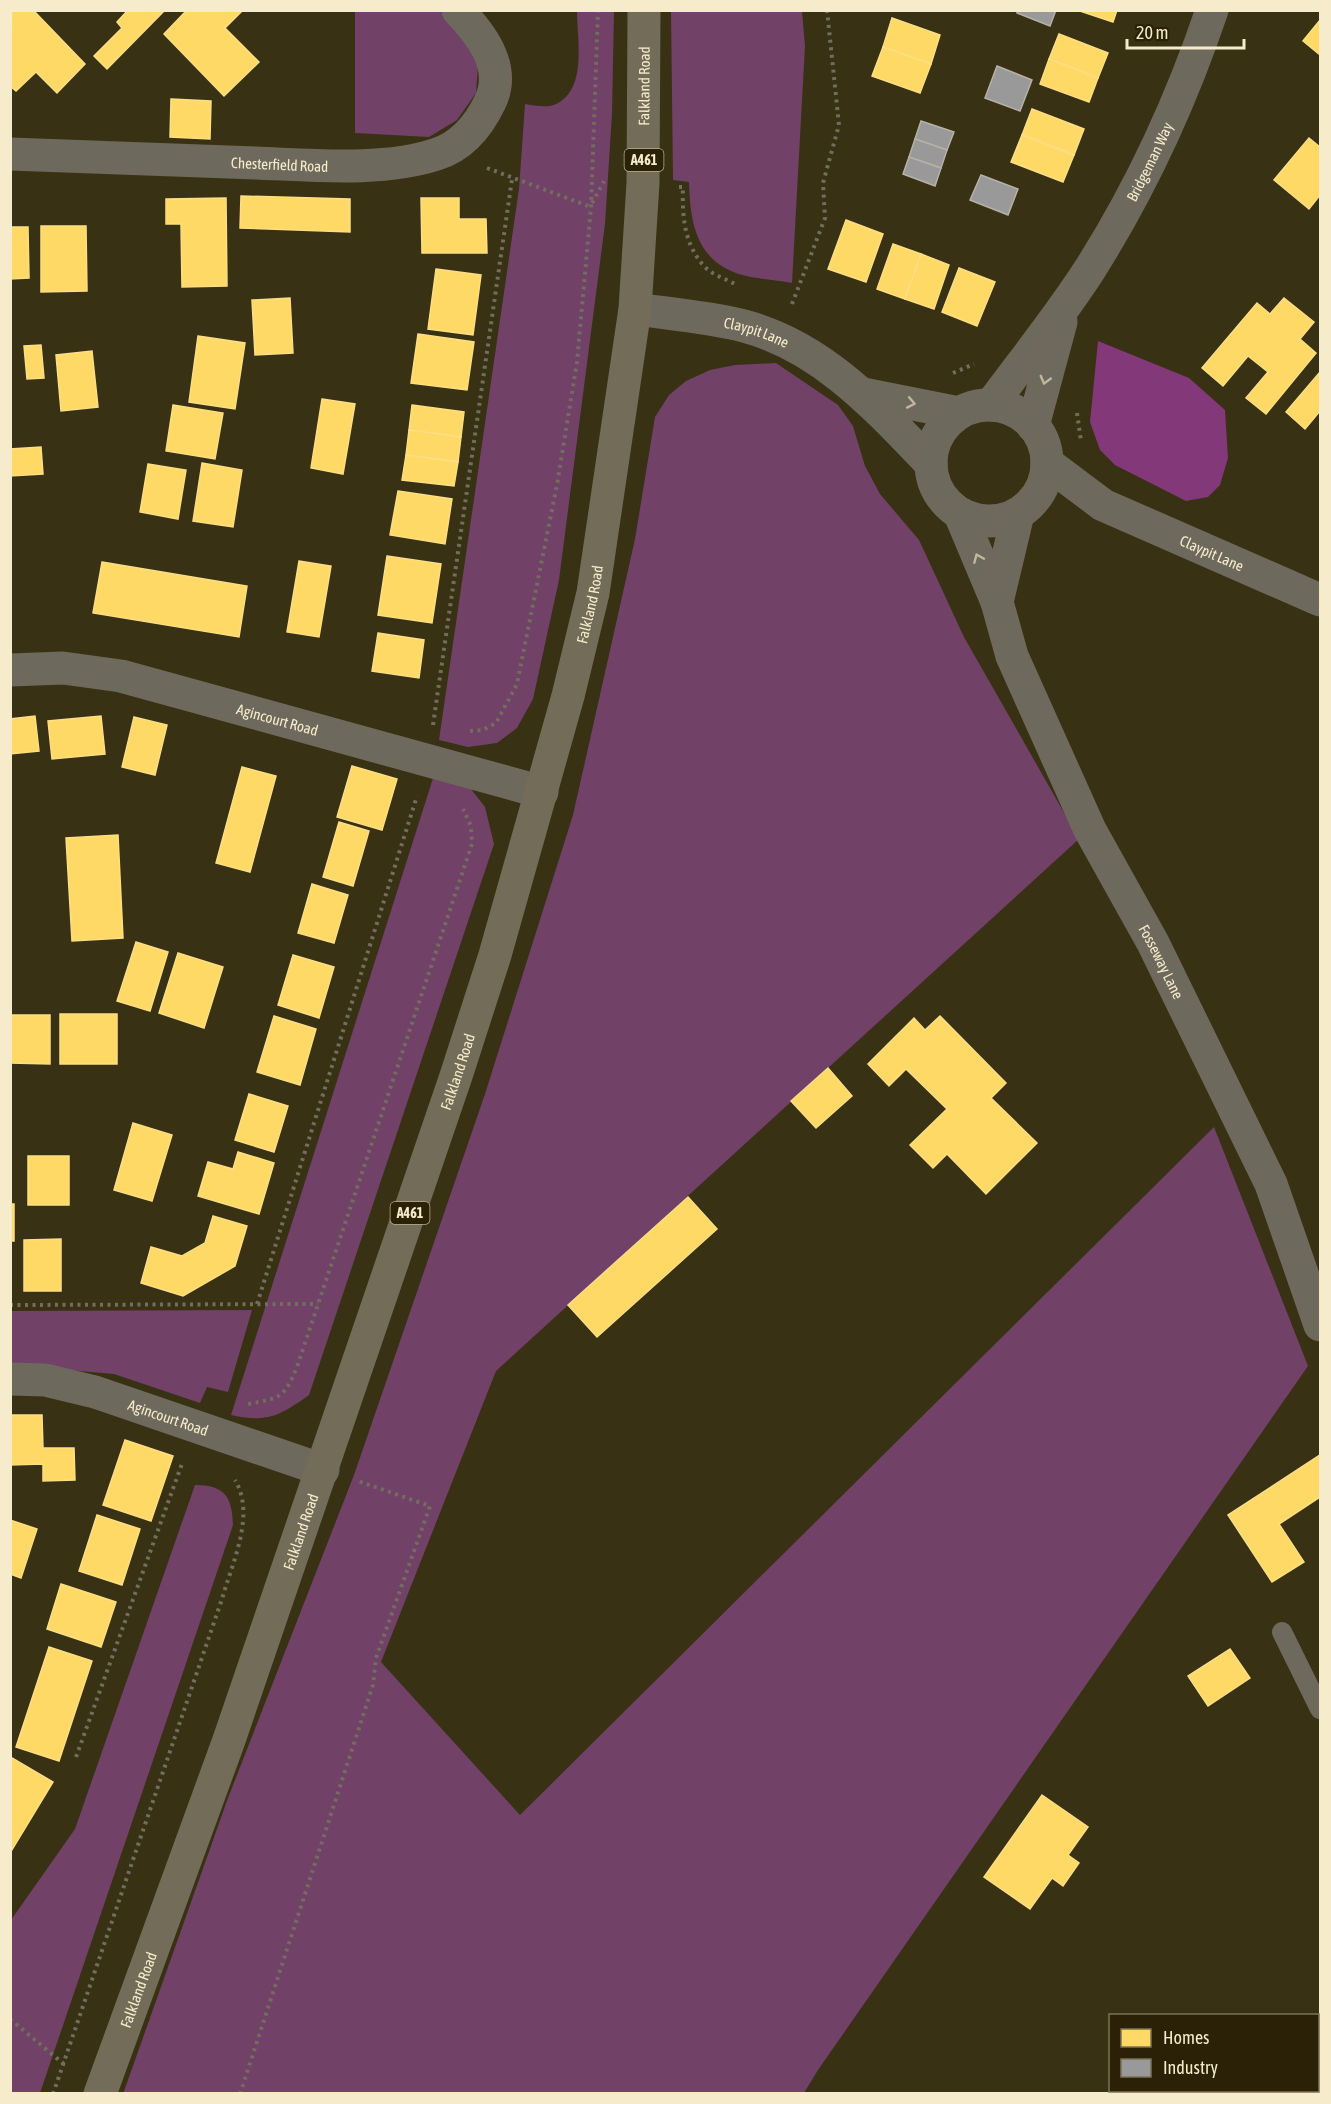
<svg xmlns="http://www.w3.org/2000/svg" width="1331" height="2104" font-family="'Asap Condensed',sans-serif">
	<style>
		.green { fill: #714168 }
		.forest { fill: #833879 }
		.homes { fill: #ffd966; stroke: #fcde84; stroke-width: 1.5 }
		.industry { fill: #999; stroke: #b5b2a8; stroke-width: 1.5 }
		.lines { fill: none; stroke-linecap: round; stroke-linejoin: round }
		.path { stroke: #726d5f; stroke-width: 4; stroke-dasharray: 3 4.5; stroke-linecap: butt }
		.lane { stroke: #6e695d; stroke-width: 20 }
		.street { stroke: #6e695d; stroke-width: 33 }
		.highway { stroke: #736c58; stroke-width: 33 }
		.oneway { stroke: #c0b79f }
		.labels { text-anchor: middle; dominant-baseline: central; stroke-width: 6; stroke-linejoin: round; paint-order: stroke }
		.shield { fill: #2a2106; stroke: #b9ae90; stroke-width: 1.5 }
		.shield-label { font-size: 14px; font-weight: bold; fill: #f6ebcb }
		.street-label { font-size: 15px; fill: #f6ebcb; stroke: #2a2106 }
	</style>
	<rect width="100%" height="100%" fill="#393113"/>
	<!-- green -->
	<g class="green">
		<path d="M355,11H440L463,34L478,66L476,93L457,120L429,137L355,133Z"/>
		<path d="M577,11H614L612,114L605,224L559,580L533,699L517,728L497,743L468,747L439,740L519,189L525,104C533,105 546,108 554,105C588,91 577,40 577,11Z"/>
		<path d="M671,11H802L805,46L792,283C773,279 748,279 731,271C694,255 690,216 689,182L673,180Z"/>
		<path d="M776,363L838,405L853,426L865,466L880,494L919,540L964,637L1079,839L496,1371L381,1662L520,1815L1214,1127L1308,1366L818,2070L804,2093L123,2094L228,1798L354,1475L485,1094L573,815L635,539L655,417L669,395L686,381L710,370L735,365Z"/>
		<path d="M434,775L464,780L485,807L494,844L309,1395C280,1416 267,1423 231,1415Z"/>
		<path d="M252,1310L228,1392L207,1387L200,1403L114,1374L11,1365V1311Z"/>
		<path d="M195,1485C225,1485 232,1497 233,1525L40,2093H11V1920L75,1829Z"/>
	</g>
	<!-- forest -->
	<path class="forest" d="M1098,341L1189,378L1225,410L1228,458L1220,485L1208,497L1186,501L1115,465L1100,450L1090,422Z"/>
	<!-- homes -->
	<g class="homes">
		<path d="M12,10H33L85,64L57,93L36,72L16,91L10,86Z"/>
		<path d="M128,10H165L107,69L94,56L122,28L117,22Z"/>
		<path d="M187,10H243L225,28L259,62L224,96L164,34Z"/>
		<path d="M1077,10H1117L1113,22Z"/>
		<path d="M892,18L940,35L931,64L883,47Z"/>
		<path d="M1320,20V55L1303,41Z"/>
		<path d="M1059,34L1108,53L1098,78L1049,59Z"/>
		<path d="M883,47L931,64L920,93L872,76Z"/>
		<path d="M1049,59L1098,78L1089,102L1040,84Z"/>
		<path d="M171,99L211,101L210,139L170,137Z"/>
		<path d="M1032,109L1084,129L1074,155L1022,135Z"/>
		<path d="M1022,135L1074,155L1063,182L1011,162Z"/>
		<path d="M1309,138L1320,147V195L1309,209L1274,180Z"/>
		<path d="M241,196L350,199V232L240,228Z"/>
		<path d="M226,198L227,286L182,287L181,224H166V199Z"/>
		<path d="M421,198H459V219H486L487,253H422Z"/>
		<path d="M846,220L883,234L866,282L828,269Z"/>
		<path d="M41,226H86L87,291L41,292Z"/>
		<path d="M10,227H28L29,278L10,279Z"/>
		<path d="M893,244L921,254L905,299L877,289Z"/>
		<path d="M921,254L949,265L934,309L905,299Z"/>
		<path d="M959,268L995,282L977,326L942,312Z"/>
		<path d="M436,269L481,275L473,335L428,329Z"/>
		<path d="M290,298L293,353L255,355L252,300Z"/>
		<path d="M1284,298L1314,322L1300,339L1316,353L1266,414L1246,398L1268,372L1248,356L1223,386L1202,368L1257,303L1270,314Z"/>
		<path d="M418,334L474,342L467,390L411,383Z"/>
		<path d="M198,336L245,343L235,409L189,402Z"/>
		<path d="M41,345L44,378L27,379L24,346Z"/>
		<path d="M92,351L98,407L61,411L56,355Z"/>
		<path d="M1320,372V411L1305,429L1286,412Z"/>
		<path d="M322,399L355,404L343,474L311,468Z"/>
		<path d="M173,405L223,413L215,459L166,451Z"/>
		<path d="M412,405L464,412L461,437L409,430Z"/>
		<path d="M409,430L461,437L458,462L406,455Z"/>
		<path d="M41,447L43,474L10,476V449Z"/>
		<path d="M406,455L458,462L454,486L402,480Z"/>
		<path d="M202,463L242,470L233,527L193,521Z"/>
		<path d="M148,464L186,470L178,519L140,512Z"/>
		<path d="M398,491L452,499L445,544L390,535Z"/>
		<path d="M387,556L441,564L432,623L378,615Z"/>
		<path d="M299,561L331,566L319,637L287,632Z"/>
		<path d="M102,562L247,586L239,637L93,613Z"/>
		<path d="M378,633L424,640L419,678L372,671Z"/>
		<path d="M35,716L39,751L10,754V719Z"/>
		<path d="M101,716L105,754L52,759L48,721Z"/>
		<path d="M134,717L167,725L155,775L122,767Z"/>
		<path d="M352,766L397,779L382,830L337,817Z"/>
		<path d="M242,767L276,776L250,872L216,863Z"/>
		<path d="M339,822L369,831L353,886L323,877Z"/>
		<path d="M118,835L123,938L72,941L66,838Z"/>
		<path d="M312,884L348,895L334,943L298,933Z"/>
		<path d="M136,942L168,952L150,1011L117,1001Z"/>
		<path d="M178,953L223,967L204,1028L159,1013Z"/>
		<path d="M293,955L334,967L319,1018L278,1005Z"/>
		<rect x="60" y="1014" width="57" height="50"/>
		<path d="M10,1015H50V1064L10,1063Z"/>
		<path d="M274,1016L316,1029L300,1085L257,1072Z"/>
		<path d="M940,1016L1006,1083L991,1098L1037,1143L986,1194L947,1154L933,1168L910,1145L947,1109L906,1069L889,1086L868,1064L914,1018L925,1030Z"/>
		<path d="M828,1068L852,1096L816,1128L791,1101Z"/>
		<path d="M249,1094L288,1106L274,1152L235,1140Z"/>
		<path d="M133,1123L172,1135L152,1201L114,1190Z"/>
		<path d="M238,1152L274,1163L259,1214L198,1196L208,1162L233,1169Z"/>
		<rect x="28" y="1156" width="41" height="49"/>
		<path d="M688,1197L717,1229L597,1337L568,1305Z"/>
		<rect x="10" y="1204" width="4" height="37"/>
		<path d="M213,1216L247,1226L235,1266L183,1296L141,1283L151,1247L182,1256L205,1243Z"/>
		<path d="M61,1239V1291H24V1240Z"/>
		<path d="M10,1415H42L43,1448H74L75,1480L43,1481V1464L10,1465Z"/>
		<path d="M125,1440L173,1456L151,1521L103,1505Z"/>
		<path d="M1320,1455V1497L1279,1524L1304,1562L1272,1582L1228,1515Z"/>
		<path d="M97,1515L140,1529L122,1585L79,1571Z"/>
		<path d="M10,1520L37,1529L21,1578L10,1574Z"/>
		<path d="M61,1584L116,1602L101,1647L47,1629Z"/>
		<path d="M49,1647L92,1661L59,1761L16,1747Z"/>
		<path d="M1230,1649L1250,1678L1208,1706L1188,1676Z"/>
		<path d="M12,1758L53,1782L10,1853V1760Z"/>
		<path d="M1042,1795L1088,1827L1068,1855L1079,1863L1063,1886L1052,1878L1030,1909L984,1877Z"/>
	</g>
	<!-- industry -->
	<g class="industry">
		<path d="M1017,10H1056L1050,26L1017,13Z"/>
		<path d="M997,66L1032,80L1020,111L985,98Z"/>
		<path d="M921,121L954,132L947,150L915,139Z"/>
		<path d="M915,139L947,150L941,168L909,157Z"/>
		<path d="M909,157L941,168L935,186L903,174Z"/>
		<path d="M981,175L1018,189L1008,215L970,200Z"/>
	</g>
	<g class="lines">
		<!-- path -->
		<g class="path">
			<path d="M487,168L591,207"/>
			<path d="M679,187H683C682,216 684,246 706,268C713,275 726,279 735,284"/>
			<path d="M592,203L604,181"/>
			<path d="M792,304L825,218L823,183L839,125L827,10"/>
			<path d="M953,373L974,364"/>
			<path d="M1077,413L1081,441"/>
			<path d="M433,725L512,179"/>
			<path d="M470,731L483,730L496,723L517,684L557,485L577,362L591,207L598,10"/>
			<path d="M257,1304L417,796"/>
			<path d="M10,1305L318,1304"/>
			<path d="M248,1404C281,1398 284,1398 297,1367L472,844L471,826L463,809"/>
			<path d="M76,1757L183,1461"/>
			<path d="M10,2019L65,2065"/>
			<path d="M53,2094L222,1599C232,1563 256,1515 235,1480"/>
			<path d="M240,2094L373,1685L376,1658L430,1506L358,1481"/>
		</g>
		<!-- lane -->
		<path class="lane" d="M1282,1632L1320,1709"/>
		<!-- street -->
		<g class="street">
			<path id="s1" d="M10,154C92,157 174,160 256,163C311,165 384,172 437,154C462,146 479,125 490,102C507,67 481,34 458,10"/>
			<path id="s2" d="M635,309C671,314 709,317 744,326C823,347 877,408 931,464"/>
			<path d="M863,394L959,413"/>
			<path id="s3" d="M991,405C1024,360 1060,316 1090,269C1140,190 1182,99 1212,10"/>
			<circle cx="989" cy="463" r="58"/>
			<path d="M1033,426L1061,322"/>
			<path id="s4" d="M1047,463L1103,505L1320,600"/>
			<path id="s5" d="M960,514L997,602L1012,656L1090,830L1153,943L1271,1184L1320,1325"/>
			<path d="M997,602L1018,514"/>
			<path id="s6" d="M10,670L63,668L121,676L542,792"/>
			<path id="s7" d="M10,1379L45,1380L95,1392L323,1470"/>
		</g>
		<!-- highway -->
		<path class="highway" id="s8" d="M100,2094L229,1740L456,1076L495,955L568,696L593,593L635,309L643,183L644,10"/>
	</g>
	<!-- one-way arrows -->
	<defs><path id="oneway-chevron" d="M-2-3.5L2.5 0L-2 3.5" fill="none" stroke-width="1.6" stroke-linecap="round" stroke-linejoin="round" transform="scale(1.5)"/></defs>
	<g class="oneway">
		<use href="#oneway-chevron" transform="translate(1045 380) rotate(105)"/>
		<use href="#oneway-chevron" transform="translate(911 403) rotate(11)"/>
		<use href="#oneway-chevron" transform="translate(978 558) rotate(-113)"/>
	</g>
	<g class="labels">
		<!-- shield labels -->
		<g class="shield">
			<rect x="624.5" y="149" width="39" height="22" rx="4.5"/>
			<rect x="390.5" y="1202" width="39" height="22" rx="4.5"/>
		</g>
		<g class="shield-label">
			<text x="644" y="160">A461</text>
			<text x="410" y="1213">A461</text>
		</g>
		<!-- street labels -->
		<g class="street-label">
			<text stroke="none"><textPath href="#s8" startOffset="2091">Falkland Road</textPath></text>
			<text stroke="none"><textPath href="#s3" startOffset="291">Bridgeman Way</textPath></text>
			<text stroke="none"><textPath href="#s1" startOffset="270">Chesterfield Road</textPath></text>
			<text stroke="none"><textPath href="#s2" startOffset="124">Claypit Lane</textPath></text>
			<text stroke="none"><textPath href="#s4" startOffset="189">Claypit Lane</textPath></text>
			<text stroke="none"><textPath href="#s8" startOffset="1569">Falkland Road</textPath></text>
			<text stroke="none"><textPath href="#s6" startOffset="274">Agincourt Road</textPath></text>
			<text stroke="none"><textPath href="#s5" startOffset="492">Fosseway Lane</textPath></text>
			<text stroke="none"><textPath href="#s8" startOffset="1083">Falkland Road</textPath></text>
			<text stroke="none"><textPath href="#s7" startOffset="164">Agincourt Road</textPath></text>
			<text stroke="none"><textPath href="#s8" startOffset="597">Falkland Road</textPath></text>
			<text stroke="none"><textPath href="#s8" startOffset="111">Falkland Road</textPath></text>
		</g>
	</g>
	<!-- border -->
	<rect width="1331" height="2104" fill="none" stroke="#f6ebcb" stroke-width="24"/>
	<!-- legend -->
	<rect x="1109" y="2014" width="210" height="78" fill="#2a2106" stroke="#7c7255" stroke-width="1.5"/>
	<rect x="1121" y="2029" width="30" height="18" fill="#ffd966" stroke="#7c7255" stroke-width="1.5"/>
	<text x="1163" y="2044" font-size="18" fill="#f6ebcb">Homes</text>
	<rect x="1121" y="2059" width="30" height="18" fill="#999999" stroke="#7c7255" stroke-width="1.5"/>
	<text x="1163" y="2074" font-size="18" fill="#f6ebcb">Industry</text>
	<!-- scale -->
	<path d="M1127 39v9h117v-9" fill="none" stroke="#f6ebcb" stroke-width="3"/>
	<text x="1136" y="39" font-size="18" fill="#f6ebcb" stroke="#2a2106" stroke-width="4.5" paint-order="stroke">20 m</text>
</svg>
